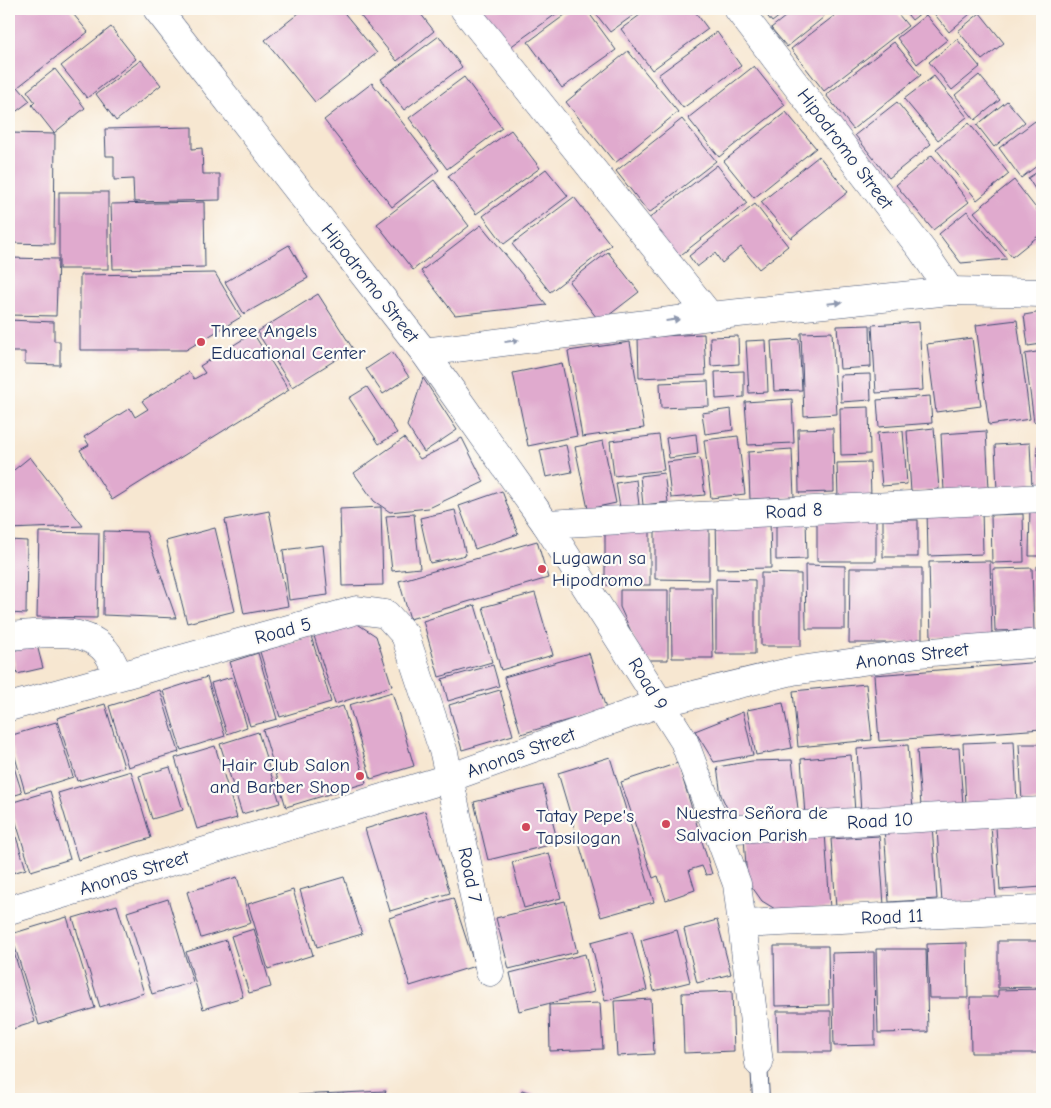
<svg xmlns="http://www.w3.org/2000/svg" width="1051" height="1108" font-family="'Comic Neue',sans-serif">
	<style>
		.building { fill: #e0aace }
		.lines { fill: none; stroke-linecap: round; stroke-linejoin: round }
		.service-casing { stroke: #3c4b6f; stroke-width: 18 }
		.minor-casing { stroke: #3c4b6f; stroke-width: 29 }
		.tertiary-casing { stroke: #3c4b6f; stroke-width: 29 }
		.service { stroke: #fff; stroke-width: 16 }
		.minor { stroke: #fff; stroke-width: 28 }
		.tertiary { stroke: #fff; stroke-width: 28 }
		.oneway { fill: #8d97ae }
		.poi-dot { fill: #d1495b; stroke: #fdfcf7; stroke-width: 2 }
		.labels { text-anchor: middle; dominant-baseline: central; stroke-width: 4.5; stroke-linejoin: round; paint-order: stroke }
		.street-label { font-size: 19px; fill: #1b2f5e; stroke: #fdfcf7 }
		.poi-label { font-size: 19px; fill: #1b2f5e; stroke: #fdfcf7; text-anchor: start }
	</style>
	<rect width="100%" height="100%" fill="#fdfcf7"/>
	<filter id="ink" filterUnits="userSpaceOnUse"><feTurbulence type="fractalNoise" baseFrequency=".02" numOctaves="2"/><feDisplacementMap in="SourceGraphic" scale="10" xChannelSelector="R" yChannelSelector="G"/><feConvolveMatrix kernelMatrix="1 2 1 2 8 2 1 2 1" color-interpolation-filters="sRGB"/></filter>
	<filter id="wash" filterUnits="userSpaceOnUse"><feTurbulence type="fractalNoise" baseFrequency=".0096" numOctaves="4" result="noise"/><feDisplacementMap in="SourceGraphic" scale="20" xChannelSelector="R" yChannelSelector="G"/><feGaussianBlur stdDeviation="1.12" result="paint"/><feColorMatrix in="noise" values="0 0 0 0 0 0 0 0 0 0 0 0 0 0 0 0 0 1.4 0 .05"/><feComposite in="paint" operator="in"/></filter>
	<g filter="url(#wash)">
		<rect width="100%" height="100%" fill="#f7e7d1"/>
		<g id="blocks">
			<!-- building -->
			<g class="building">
				<path d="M9,9H69L88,32L18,87L30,101L9,117Z"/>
				<path d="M304,9H341L377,53L315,102L265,40Z"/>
				<path d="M355,9H417L434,31L397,61Z"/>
				<path d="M476,9H563L506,50Z"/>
				<path d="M573,9H586L616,50L562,88L528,42Z"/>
				<path d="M592,9H642L610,32Z"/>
				<path d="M648,9H693L708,29L652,70L621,29Z"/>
				<path d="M762,9H789L772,22Z"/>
				<path d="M795,9H818L824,17L787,47L771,28Z"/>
				<path d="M843,9H894L908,26L824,91L791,49Z"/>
				<path d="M903,9H926L912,20Z"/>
				<path d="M936,9H966L970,14L949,32L932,11Z"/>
				<path d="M980,13L1004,43L982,60L958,31Z"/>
				<path d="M926,15L947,40L917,64L897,38Z"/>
				<path d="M111,27L136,59L87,98L61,66Z"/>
				<path d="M717,32L741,66L683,108L658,75Z"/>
				<path d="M439,36L462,67L404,110L381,79Z"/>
				<path d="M957,39L980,67L952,90L929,62Z"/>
				<path d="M894,42L921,75L853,129L826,95Z"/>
				<path d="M628,51L678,112L615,163L566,102Z"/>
				<path d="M141,60L161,85L116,121L96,94Z"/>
				<path d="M754,66L785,105L719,157L688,118Z"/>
				<path d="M55,69L85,108L54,133L32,105L35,102L27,91Z"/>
				<path d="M979,75L1000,100L975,120L955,95Z"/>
				<path d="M934,76L967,117L938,140L904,99Z"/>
				<path d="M464,77L502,128L447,169L409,118Z"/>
				<path d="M372,83L439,170L392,207L324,120Z"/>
				<path d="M1007,101L1025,122L994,147L977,125Z"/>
				<path d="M897,102L931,144L889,178L855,135Z"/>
				<path d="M786,112L816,148L754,198L724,161Z"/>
				<path d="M682,119L716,161L649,213L616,171Z"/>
				<path d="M1035,121L1042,131V162L1021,178L999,148Z"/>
				<path d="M969,123L1009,174L977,200L936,149Z"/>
				<path d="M192,127V149L202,148L203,174H220V200L134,202L133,179L114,180V156H106L105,129Z"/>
				<path d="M511,130L540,168L476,214L448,176Z"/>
				<path d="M9,133L55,134L54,244L9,243Z"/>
				<path d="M932,155L969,202L933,230L896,185Z"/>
				<path d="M819,156L848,192L791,238L761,202Z"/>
				<path d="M717,165L747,203L677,258L647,220Z"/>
				<path d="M546,169L568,196L504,244L483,216Z"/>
				<path d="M1042,169V200L1028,178Z"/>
				<path d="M434,180L469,226L413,270L377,224Z"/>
				<path d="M1014,180L1042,216V233L1012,257L974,212Z"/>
				<rect x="59" y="192" width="49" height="77"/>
				<path d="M574,197L611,245L550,292L512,244Z"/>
				<path d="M204,202L205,267L113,269L111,204Z"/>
				<path d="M755,204L788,246L759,269L741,247L722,263L715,253L697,267L689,256Z"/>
				<path d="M967,211L1007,259L961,263L939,234Z"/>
				<path d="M481,225L547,305L455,315L421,271Z"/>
				<path d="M289,245L308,278L244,314L225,282Z"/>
				<path d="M608,252L639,292L600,322L569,282Z"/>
				<path d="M9,258L58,259L56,316L9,315Z"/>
				<path d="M215,273L241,317L186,350H80V275Z"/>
				<path d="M318,294L353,349L292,387L257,332Z"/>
				<path d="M1042,312V344L1028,346L1024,315Z"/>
				<path d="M9,320L54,322V341H60V365L25,364V352H9Z"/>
				<path d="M1017,320L1030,419L989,425L976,325Z"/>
				<path d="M919,322L923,390L876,393L872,325Z"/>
				<path d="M870,325L871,367L840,369L837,326Z"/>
				<path d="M832,332L837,414L804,416L801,333Z"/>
				<path d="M253,333L289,390L112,500L80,450L89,445L84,437L130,408L135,417L148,409L142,401L189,372L194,379L205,373L200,366Z"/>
				<path d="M704,334L706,375L639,378L638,337Z"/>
				<path d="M738,336L739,364L711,366L710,337Z"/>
				<path d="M972,338L981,406L936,412L927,344Z"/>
				<path d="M799,339L802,390L774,391L771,341Z"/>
				<path d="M766,340L768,392L749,393L746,341Z"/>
				<path d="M630,342L644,428L582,437L568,351Z"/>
				<path d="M1042,351V420L1034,422L1025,354Z"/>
				<path d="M392,352L409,377L383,394L366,369Z"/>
				<path d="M562,363L577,436L528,446L513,373Z"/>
				<path d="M744,371V397L716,399L715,372Z"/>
				<path d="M870,374L871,400L841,402L840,375Z"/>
				<path d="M423,378L457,430L424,452L407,426Z"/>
				<path d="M708,381L709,406L661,408L660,383Z"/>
				<path d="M367,387L397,433L379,444L349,398Z"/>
				<path d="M930,396L932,423L879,427L877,400Z"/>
				<path d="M792,399L794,443L748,445L745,402Z"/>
				<path d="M869,407L870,454L841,455L840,408Z"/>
				<path d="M731,409L733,430L705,434L702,413Z"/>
				<path d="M833,428L834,492L799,493L798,429Z"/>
				<path d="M934,428L939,489L911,492L907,431Z"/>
				<path d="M903,431L907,484L882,486L877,433Z"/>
				<path d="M986,431L989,489L944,491L941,434Z"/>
				<path d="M696,434L698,454L669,458L666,438Z"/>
				<path d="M659,435L664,470L614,476L610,441Z"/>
				<path d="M738,436L745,494L711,498L704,440Z"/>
				<path d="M404,438L420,459L462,438L484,482L429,508L390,512L374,501L354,473Z"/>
				<path d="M603,441L616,503L588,509L575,447Z"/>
				<path d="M1030,443L1032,489L997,491L995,445Z"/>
				<path d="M566,445L572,472L546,477L540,450Z"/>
				<path d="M1042,445V490H1039L1037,446Z"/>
				<path d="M792,449L794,497L750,499L748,452Z"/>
				<path d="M30,457L83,526L9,529V474Z"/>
				<path d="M700,458L705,495L671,498L667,462Z"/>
				<path d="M870,462L871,497L838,499L837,463Z"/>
				<path d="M664,473L668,502L643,505L640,476Z"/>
				<path d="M636,480L639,505L620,508L616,483Z"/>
				<path d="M502,491L518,534L475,549L459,506Z"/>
				<path d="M381,507L383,585L342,586L340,509Z"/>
				<path d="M1030,507L1042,508V556H1029Z"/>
				<path d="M982,508L983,554L928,556L927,510Z"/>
				<path d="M455,510L466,555L430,563L420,518Z"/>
				<path d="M269,511L288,606L244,614L225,520Z"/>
				<path d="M414,514L420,568L392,571L386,516Z"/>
				<path d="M1023,514L1024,562L992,563L991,515Z"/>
				<rect x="817" y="516" width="59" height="45"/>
				<path d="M770,518L771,568L717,569L716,520Z"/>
				<path d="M806,518L807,559L776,560V519Z"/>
				<rect x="883" y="520" width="35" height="37"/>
				<path d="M655,525H709V580L655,579Z"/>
				<rect x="605" y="527" width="45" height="58"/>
				<path d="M215,528L235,611L187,623L166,541Z"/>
				<path d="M104,531L146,532L176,618L103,615Z"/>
				<path d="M39,532L99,533L97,618L37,617Z"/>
				<path d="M9,540L27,541L26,614L9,613Z"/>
				<path d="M537,541L548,578L410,619L399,581Z"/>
				<path d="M323,545L328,595L289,600L283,550Z"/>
				<path d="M990,561L992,637L931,638L929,562Z"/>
				<path d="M805,565L845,566V629H806Z"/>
				<path d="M1037,566H1042V623H1038Z"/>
				<path d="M850,568H922V643H849Z"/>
				<path d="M1032,568L1034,630L995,631L993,569Z"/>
				<path d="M761,573L801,574V646H761Z"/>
				<path d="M716,579L755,580V654H716Z"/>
				<path d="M671,588H712L713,658H672Z"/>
				<path d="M620,590H668V660H646L638,647L620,607Z"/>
				<path d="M535,593L553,655L501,670L483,607Z"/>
				<path d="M475,605L492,662L439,677L423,621Z"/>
				<path d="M356,623L376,636L392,686L335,704L314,636Z"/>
				<path d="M311,636L331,702L280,717L260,652Z"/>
				<path d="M37,645L43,668L17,674L12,651Z"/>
				<path d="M258,653L277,719L250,726L230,662Z"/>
				<path d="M589,653L606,709L521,734L504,677Z"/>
				<path d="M1042,662V729L879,741L874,675Z"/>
				<path d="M493,665L499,686L448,701L442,679Z"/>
				<path d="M207,677L225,736L181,750L163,691Z"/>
				<path d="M232,677L247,727L227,734L211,683Z"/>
				<path d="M866,684L872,740L798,747L793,691Z"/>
				<path d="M160,690L179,752L128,767L109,706Z"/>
				<path d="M500,690L513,735L462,750L449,705Z"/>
				<path d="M392,692L414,766L371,779L349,705Z"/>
				<path d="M783,703L792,748L756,755L747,710Z"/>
				<path d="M105,704L124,767L77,781L57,718Z"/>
				<path d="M343,706L366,783L286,807L263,730Z"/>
				<path d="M743,712L753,755L714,762L695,731Z"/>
				<path d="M56,722L73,777L25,792L9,736Z"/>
				<path d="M258,732L280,803L242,814L220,744Z"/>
				<path d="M1014,741L1017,803L966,806L963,743Z"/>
				<path d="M1019,744H1042V801L1022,802Z"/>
				<path d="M908,745L913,810L861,813L857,749Z"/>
				<path d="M215,746L237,818L197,829L175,758Z"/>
				<path d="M959,748L963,805L921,807L917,750Z"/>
				<path d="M9,751L22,793L9,797Z"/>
				<path d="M851,755L855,812L805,816L801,759Z"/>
				<path d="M610,757L654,902L601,917L558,773Z"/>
				<path d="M792,760L799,817L733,821L721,795L717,767L752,761Z"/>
				<path d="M678,763L712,874L706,875L702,866L689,870L695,890L666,900L658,876L653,878L621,782Z"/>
				<path d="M170,767L183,810L152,819L139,776Z"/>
				<path d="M131,771L151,838L78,860L58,793Z"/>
				<path d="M543,785L558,843L488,860L474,802Z"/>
				<path d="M50,791L70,859L31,871L10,803Z"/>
				<path d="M425,811L450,893L390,911L365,829Z"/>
				<path d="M9,814L26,869L9,874Z"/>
				<path d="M1042,823V887L1000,890L996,827Z"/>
				<path d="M932,824L937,899L889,902L884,827Z"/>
				<path d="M991,825L996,899L942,903L937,829Z"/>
				<path d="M825,832L830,909L780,912L762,901L747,880L744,838Z"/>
				<path d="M879,836L884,905L836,908L831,839Z"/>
				<path d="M549,853L561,898L524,908L512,862Z"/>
				<path d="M237,877L251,923L201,938L187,892Z"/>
				<path d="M344,877L362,934L317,947L300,890Z"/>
				<path d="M293,890L313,955L268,969L248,904Z"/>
				<path d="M453,898L475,966L410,986L389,918Z"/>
				<path d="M168,899L193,982L152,994L127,912Z"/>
				<path d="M565,901L577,952L509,969L496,918Z"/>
				<path d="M117,905L144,993L100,1007L73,918Z"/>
				<path d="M67,917L95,1008L39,1025L11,934Z"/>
				<path d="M717,920L731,974L697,983L684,929Z"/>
				<path d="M254,929L271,987L249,993L231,936Z"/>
				<path d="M677,930L690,982L654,991L641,940Z"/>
				<path d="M632,931L647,990L605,1001L591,942Z"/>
				<path d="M226,940L243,997L203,1009L186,952Z"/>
				<path d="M998,941H1042V987L998,988Z"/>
				<path d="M967,943L968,998H929L927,944Z"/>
				<path d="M774,946H828L829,1005L775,1006Z"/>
				<path d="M13,949L35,1022L9,1030V950Z"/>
				<path d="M876,949H926L928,1032L878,1033Z"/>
				<path d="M874,952L875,1045L834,1046L832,953Z"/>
				<path d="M585,954L594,992L519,1011L510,973Z"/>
				<path d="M1042,989V1053H971L970,997H998V990Z"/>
				<path d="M732,991L734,1051L684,1053L682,993Z"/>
				<path d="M651,999L654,1054L617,1056L614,1001Z"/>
				<path d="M600,1003L603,1049L550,1051L549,1005Z"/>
				<path d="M777,1011H831V1052H778Z"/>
				<path d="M522,1090L548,1099H519Z"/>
				<path d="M386,1091L383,1099H229V1098Z"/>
			</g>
		</g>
	</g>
	<g filter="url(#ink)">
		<use href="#blocks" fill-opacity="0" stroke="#3c4b6f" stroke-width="1"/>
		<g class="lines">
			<defs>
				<path id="service" d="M759,1063L761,1099"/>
				<g id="minor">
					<path d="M157,9L424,352L546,524L684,741L737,884L759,1063"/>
					<path d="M464,9L710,316"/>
					<path d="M738,9L922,250L950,291"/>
					<path d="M424,352L710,316L950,291L1042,293"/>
					<path d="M546,524L1042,498"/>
					<path d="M9,636C40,634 87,624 108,654C112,660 115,668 119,675"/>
					<path d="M9,707L357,610L386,614L405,635L444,753L490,972"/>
					<path d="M718,830L1042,811"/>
					<path d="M743,924L1042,909"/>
				</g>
				<path id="tertiary" d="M9,910L449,778L660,703L793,671L919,653L1042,643"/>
			</defs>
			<!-- service casing -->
			<use href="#service" class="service-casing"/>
			<!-- minor casing -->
			<use href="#minor" class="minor-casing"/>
			<!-- tertiary casing -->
			<use href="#tertiary" class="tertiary-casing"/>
			<!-- service -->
			<use href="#service" class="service"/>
			<!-- minor -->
			<use href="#minor" class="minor"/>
			<!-- tertiary -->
			<use href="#tertiary" class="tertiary"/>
		</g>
		<!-- one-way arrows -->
		<defs><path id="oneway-solid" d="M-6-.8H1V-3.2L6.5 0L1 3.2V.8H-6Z" transform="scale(1.25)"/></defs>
		<g class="oneway">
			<use href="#oneway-solid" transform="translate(835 303) rotate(-6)"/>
			<use href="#oneway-solid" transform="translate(673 320) rotate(-7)"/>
			<use href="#oneway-solid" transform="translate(512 341) rotate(-7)"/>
		</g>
	</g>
	<!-- markers -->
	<g class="poi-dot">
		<circle cx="201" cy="342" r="5"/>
		<circle cx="542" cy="569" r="5"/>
		<circle cx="360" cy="776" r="5"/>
		<circle cx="666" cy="824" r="5"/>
		<circle cx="526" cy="827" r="5"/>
	</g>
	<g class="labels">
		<!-- street labels -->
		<g class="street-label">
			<text transform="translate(845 149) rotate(53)">Hipodromo Street</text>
			<text transform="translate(370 283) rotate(52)">Hipodromo Street</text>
			<text transform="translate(794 511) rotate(-3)">Road 8</text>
			<text transform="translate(283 631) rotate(-15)">Road 5</text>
			<text transform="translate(912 656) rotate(-7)">Anonas Street</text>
			<text transform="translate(648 684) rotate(58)">Road 9</text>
			<text transform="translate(521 753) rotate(-20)">Anonas Street</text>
			<text transform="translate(880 821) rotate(-3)">Road 10</text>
			<text transform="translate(134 873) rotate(-17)">Anonas Street</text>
			<text transform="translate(470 875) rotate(78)">Road 7</text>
			<text transform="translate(892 917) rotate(-3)">Road 11</text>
		</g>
		<!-- poi labels -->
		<g class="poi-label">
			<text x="211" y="331">Three Angels<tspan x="211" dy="22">Educational Center</tspan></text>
			<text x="552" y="558">Lugawan sa<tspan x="552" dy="22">Hipodromo</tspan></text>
			<text x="350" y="765" text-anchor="end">Hair Club Salon<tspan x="350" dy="22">and Barber Shop</tspan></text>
			<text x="676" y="813">Nuestra Señora de<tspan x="676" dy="22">Salvacion Parish</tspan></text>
			<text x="536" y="816">Tatay Pepe's<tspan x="536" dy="22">Tapsilogan</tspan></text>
		</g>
	</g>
	<!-- margin -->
	<rect width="1051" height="1108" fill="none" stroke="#fdfcf7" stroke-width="30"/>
</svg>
